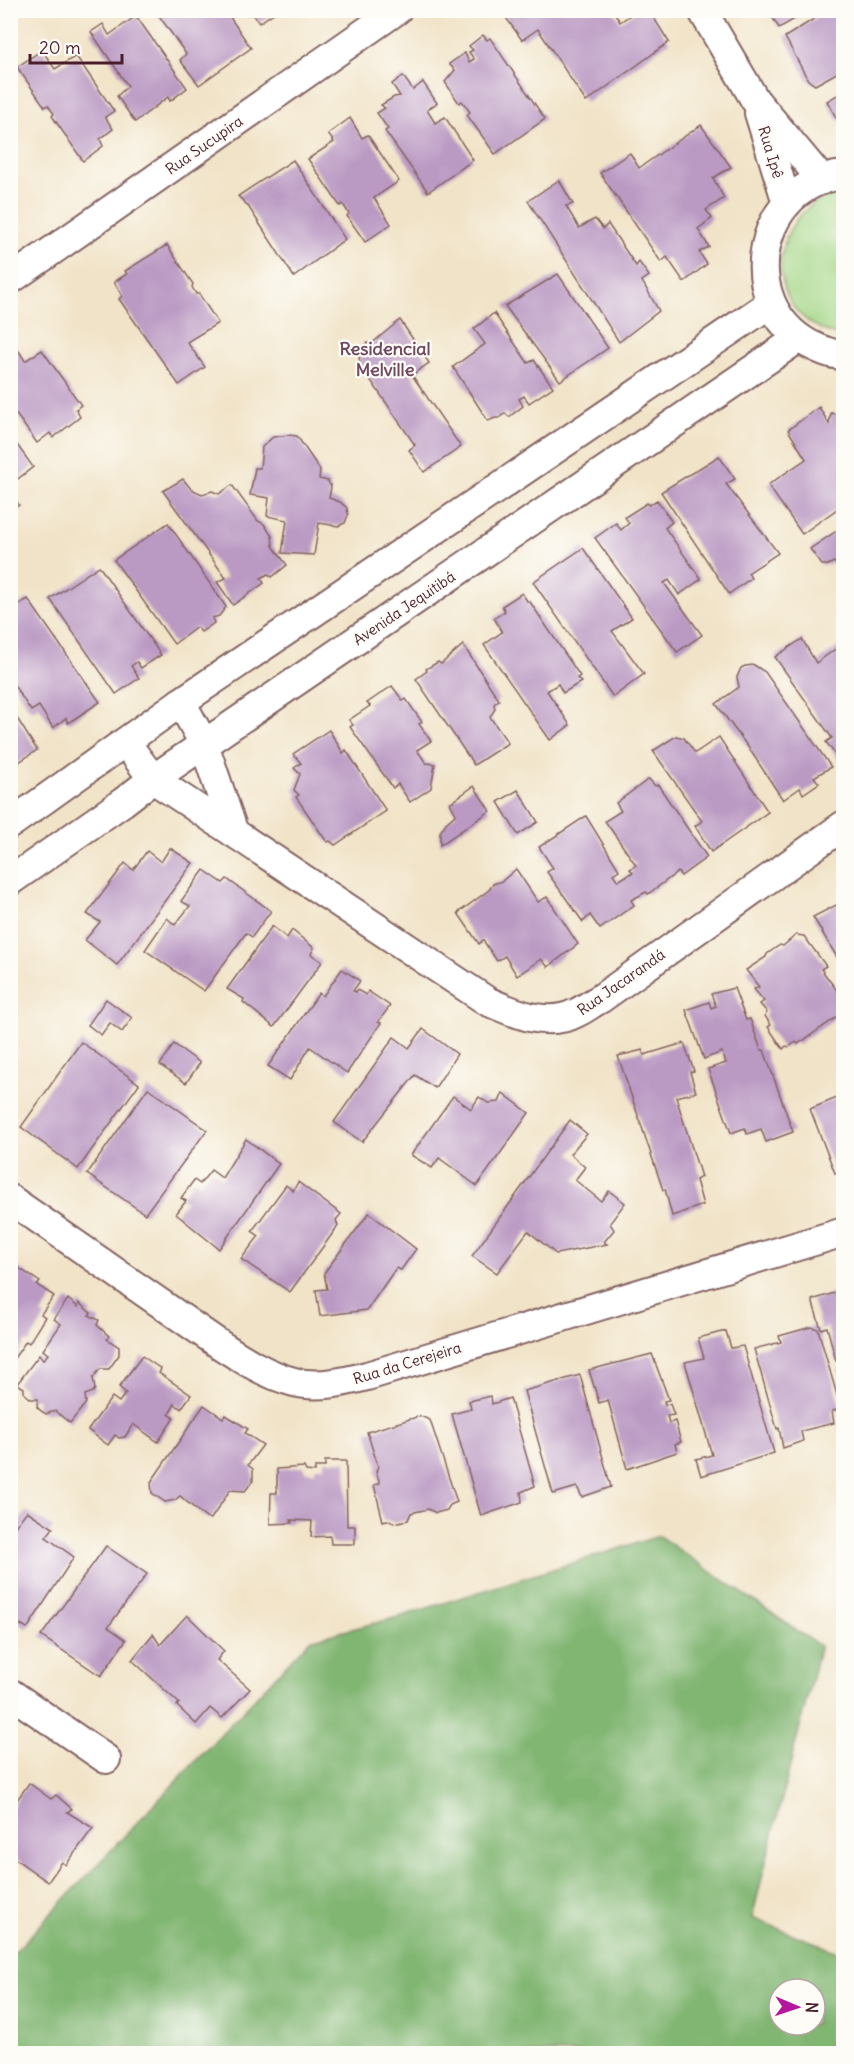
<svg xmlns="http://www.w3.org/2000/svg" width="854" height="2064" font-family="Delius,sans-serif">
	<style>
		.green { fill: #a2d584; stroke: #767a58; stroke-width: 1.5 }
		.forest { fill: #81b672; stroke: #666a4e; stroke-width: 1.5; fill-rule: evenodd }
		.building { fill: #ba99c3 }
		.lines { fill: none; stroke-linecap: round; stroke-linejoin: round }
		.street-casing { stroke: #846462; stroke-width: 32 }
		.street { stroke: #fff; stroke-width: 28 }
		.labels { text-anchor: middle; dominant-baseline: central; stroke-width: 4.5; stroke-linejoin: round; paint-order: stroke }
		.street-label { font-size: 15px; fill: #4a1f2b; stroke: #fdfcf7 }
		.quarter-label { font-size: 18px; font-weight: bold; fill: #714a60; stroke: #fdfcf7 }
	</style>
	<rect width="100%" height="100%" fill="#fdfcf7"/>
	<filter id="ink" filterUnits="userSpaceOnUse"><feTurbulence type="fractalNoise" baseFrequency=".0167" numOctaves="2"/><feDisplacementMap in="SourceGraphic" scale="12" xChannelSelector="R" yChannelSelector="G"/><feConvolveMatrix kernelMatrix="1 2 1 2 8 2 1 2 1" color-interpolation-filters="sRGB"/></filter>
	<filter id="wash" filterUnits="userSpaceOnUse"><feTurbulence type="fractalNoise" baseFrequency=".008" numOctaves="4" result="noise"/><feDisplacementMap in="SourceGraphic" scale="24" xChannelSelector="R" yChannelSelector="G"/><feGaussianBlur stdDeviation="1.35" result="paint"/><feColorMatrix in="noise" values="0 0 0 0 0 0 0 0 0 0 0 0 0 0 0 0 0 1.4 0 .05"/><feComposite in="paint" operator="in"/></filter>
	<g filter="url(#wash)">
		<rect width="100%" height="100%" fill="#f1e3c7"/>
		<!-- green -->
		<path class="green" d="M843,192L844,337H843C825,332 808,325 796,310C762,265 789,201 843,192Z"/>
		<!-- forest -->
		<path class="forest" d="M659,1536L820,1646L752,1918L843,1954V2053H11V1956L310,1640L402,1616ZM779,1989H815V2025H779Z"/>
		<g id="blocks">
			<!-- building -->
			<g class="building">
				<path d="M155,10H225L251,48L199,85L180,60L186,54Z"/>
				<path d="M245,10H278L259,23L252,13L247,15Z"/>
				<path d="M510,10H602L603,12L613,10L620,22L638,10H649L669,42L586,102L538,29L522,40L504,15Z"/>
				<path d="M768,10H806L807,12L779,28Z"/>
				<path d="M828,10H844V69L815,85L808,80L785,37Z"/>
				<path d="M136,16L187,88L170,101L168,97L135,122L117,96L128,86L91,32L103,24L109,35Z"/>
				<path d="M483,35L487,40L490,38L545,119L495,154L467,115L470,112L462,101L459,103L445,82L455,70L449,64L465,53L469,62L474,59L469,52L473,50L469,46Z"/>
				<path d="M42,50L55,69L76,56L114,111L105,117L113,129L100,139L103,146L83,161L52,116L54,114L48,105L45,107L17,67Z"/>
				<path d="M403,76L413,90L423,82L437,103L427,110L435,123L445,117L473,160L428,192L385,131L388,129L377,113L385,108L381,105L394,97L400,96L392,84Z"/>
				<path d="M844,91V118L838,121L827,101Z"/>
				<path d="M350,118L362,138L368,135L399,181L374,198L391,224L365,242L347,216L349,214L343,204L340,206L308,159L334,142L328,134Z"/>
				<path d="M701,125L731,167L713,178L724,198L706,210L712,218L698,229L709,247L699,252L707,264L684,282L667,257L661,262L600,173L630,153L639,168Z"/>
				<path d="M293,160L345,239L294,277L248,206L238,196Z"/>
				<path d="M559,180L573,204L566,206L579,228L595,219L603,229L608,224L636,266L639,262L649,276L642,281L659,311L619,342L528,201Z"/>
				<path d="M167,245L193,284L192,287L196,294H199L218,323L187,342L205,367L179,385L119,299L122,296L114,282L127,274L125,271Z"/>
				<path d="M558,274L608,348L560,381L505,306Z"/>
				<path d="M494,313L528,363L534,360L553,387L529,403L524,396L519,399L523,406L509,417L505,413L499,418H495L488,421L453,367L485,344L474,329Z"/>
				<path d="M400,320L429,363L412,375L461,447L424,472L409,450L415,445L361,366L359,358L363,346L367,343L371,344Z"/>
				<path d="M42,350L81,405L76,409L80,417L53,438L50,433L37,443L10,406V355L19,351L25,361Z"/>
				<path d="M819,407L829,424L831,413L844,416V504L802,534L768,485L806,459L788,430Z"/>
				<path d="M10,435L33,467L10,485Z"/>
				<path d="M288,435L297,436L320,470L319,479L328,481L331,487L329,498L340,502L347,508L348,515L345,523L338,526L319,523L314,555L282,553L287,520L267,516L269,498L250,495L255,468H260L262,447L273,437Z"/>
				<path d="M719,456L735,479L726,484L778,553L748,573L751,578L729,594L661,492Z"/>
				<path d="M183,479L191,489L202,494L212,491L219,494L232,485L258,521L264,524L272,536L273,546L287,565L272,577L268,574L261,578L264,583L233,605L217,582L226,578L163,491Z"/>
				<path d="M10,492L19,505L10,511Z"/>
				<path d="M657,500L672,522L665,528L701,579L679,595L669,580L664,583L702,635L677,652L595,538L616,523L621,530L629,523L625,517L647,503L649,505Z"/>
				<path d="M168,523L226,607L219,616L212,618L214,623L201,632L197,627L174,644L114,560Z"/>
				<path d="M844,526V573L834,562L828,565H822L810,549Z"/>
				<path d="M583,548L632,618L612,631L644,674L613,697L533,582Z"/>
				<path d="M99,566L161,655L141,668L137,662L131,666L139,678L116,694L50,599Z"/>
				<path d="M522,593L527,601L530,602L580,676L577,678L581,682L563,693L558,684L547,691L570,725L550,740L484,645L502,632L494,618L505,611L502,606Z"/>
				<path d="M28,599L100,702L68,723L66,718L53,728L39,706L31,711L10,679V632L15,629L10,621V609Z"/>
				<path d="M802,639L816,663L844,643V763L842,764L826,742L832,738L775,657Z"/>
				<path d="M463,645L499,700L494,704L495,709L490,717L508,743L474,765L416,679L427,671L426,669L438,662L441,664Z"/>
				<path d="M754,665L765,672L831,767L814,777L819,783L803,794L800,788L783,800L748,747L716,704L739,687L737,677L741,668L745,666Z"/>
				<path d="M392,686L403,701L406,699L422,722L419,724L431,741L417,750L426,763L435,764L431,788L410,802L398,784L393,788L350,727L353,725L349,720L370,706L367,703Z"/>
				<path d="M10,707L37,750L10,768Z"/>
				<path d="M329,730L343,753L346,750L386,811L335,845L330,841L327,842L296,797L299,795L294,790L300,774L294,768L301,763L293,754Z"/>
				<path d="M676,736L684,738L695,753L719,737L768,812L711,852L695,826L702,821L653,751Z"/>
				<path d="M649,779L655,786L658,785L707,857L681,876L678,872L648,894L646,892L631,900L634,905L600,929L590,915L583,922L547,872L553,868L539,847L586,816L619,870L613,874L618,881L633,872L630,869L636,865L605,821L621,811L616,803Z"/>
				<path d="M474,786L490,811L440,845V832L446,823L456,814L450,803Z"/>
				<path d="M518,790L538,822L518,835L498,802Z"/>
				<path d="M170,848L193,863L117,965L85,940L100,922L87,914L125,863L133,870L147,851L161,862Z"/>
				<path d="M516,869L538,902L547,897L578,944L548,967L541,959L517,976L505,956L497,961L483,940L479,944L458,913L489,890L493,884L502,881Z"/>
				<path d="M204,870L223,883L227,879L271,911L252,937L246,933L204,991L145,950L167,918L175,925L190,906L181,901Z"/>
				<path d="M844,901V969L813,917Z"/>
				<path d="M272,926L287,938L292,930L314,948L311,954L322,962L274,1027L243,1002L244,999L227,989Z"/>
				<path d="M796,935L804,936L826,966L821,969L844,1000V1012L798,1044L796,1042L789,1047L786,1046L783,1049L768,1027L771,1025L765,1016L767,1012L760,1004L764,1001L754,989L759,987L746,970L766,957L767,954L780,945L783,946Z"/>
				<path d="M342,969L360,981L353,991L356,992L357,990L366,995L368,991L390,1006L378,1022L381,1023L347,1073L310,1047L290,1080L268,1066L319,993L323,996Z"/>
				<path d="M734,988L746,1020L750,1019L761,1050H764L793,1132L766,1142L761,1129L747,1134L745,1128L731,1133L708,1069L726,1063L722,1052L704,1059L686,1010L709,1002L711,1008L716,1006L711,994Z"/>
				<path d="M106,999L132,1018L122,1032L110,1023L101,1035L88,1025Z"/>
				<path d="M423,1029L457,1054L435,1088L415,1075L362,1142L334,1122L394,1037L409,1048Z"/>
				<path d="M81,1042L139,1084L78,1169L21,1127Z"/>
				<path d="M684,1043L694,1071L690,1072L696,1092L676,1097L701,1177L696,1180L703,1205L672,1216L665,1189L663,1190L618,1056L643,1050L644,1055Z"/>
				<path d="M174,1044L200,1063L186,1083L160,1065Z"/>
				<path d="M148,1088L207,1130L145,1214L87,1174Z"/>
				<path d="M503,1093L529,1113L477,1186L439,1158L432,1168L411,1155L453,1096L471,1109L479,1097L488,1103L499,1102Z"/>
				<path d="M844,1095V1173L840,1174L835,1173L810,1109Z"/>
				<path d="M570,1120L587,1134L570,1154L585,1167L575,1180L601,1201L609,1191L625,1203L610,1223L614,1230L604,1242L607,1244L556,1254L528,1231L497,1273L472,1256Z"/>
				<path d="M246,1139L279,1164L219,1249L176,1214L186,1201L181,1198L194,1180L200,1184L211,1170L222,1178Z"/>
				<path d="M298,1182L341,1214L336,1220L338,1226L290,1292L241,1259L259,1236L252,1231L286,1185L293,1191Z"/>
				<path d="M369,1213L416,1249L401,1270L396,1268L367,1310L320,1316L316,1290L327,1289L324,1273Z"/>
				<path d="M10,1262L40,1282L37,1285L54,1296L41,1314L45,1317L29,1343L26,1341L10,1364Z"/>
				<path d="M844,1290V1375L838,1372L842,1363L836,1361L827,1327L821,1329L812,1300Z"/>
				<path d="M68,1299L78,1307L79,1303L91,1313L89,1315L99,1320L97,1325L109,1336L107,1339L119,1347V1355L109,1369H100L93,1378L95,1389L93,1392L85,1395L86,1403L70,1423L55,1411L46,1414L41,1411L37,1407L38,1399H31L24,1393V1388L17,1384L39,1355L43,1360L48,1354L43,1350L61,1324L54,1319Z"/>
				<path d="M811,1327L818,1329L841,1409L832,1411L834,1423L801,1431L803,1441L783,1448L779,1428L777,1429L754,1349L781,1342L779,1336Z"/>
				<path d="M726,1331L731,1348L743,1346L774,1453L701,1476L696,1459L712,1455L685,1362L704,1358L698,1338Z"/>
				<path d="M652,1354L669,1400L664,1401L665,1405L670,1404L674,1415L667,1416L669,1423L675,1421L681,1442L675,1444L677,1452L627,1469L608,1400L599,1403L589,1370Z"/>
				<path d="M142,1356L161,1369L159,1373L191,1395L181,1409L175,1404L169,1414L174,1418L158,1442L133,1424L125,1437L119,1438L115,1435L108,1445L88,1430L112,1397L119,1402L126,1393L119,1387Z"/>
				<path d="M580,1375L611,1487L582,1497L577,1487L553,1494L524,1391Z"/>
				<path d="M491,1396L492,1404L510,1398L535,1486L521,1492L522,1502L481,1516L452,1414L471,1409L469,1401Z"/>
				<path d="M204,1405L223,1418L226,1415L248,1429L245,1433L263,1445L248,1465L253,1469V1481L245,1491L230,1490L211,1519L206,1518L180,1496L175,1500L165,1502L152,1493L151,1482Z"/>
				<path d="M420,1416L430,1420L457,1502L450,1505L447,1510L436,1513L428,1509L411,1513L408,1520L394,1523L387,1520L383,1521L374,1485L380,1483L376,1472L378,1466L367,1432Z"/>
				<path d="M325,1461H346L347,1526H355V1544H331L330,1536L311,1537L312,1521L291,1520L292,1523L270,1524L271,1493H277V1469L304,1467L306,1471L315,1472V1467H325Z"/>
				<path d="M27,1511L53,1528L46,1537L74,1557L27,1629L10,1618V1533Z"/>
				<path d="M106,1546L147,1574L108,1627L126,1640L101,1676L41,1636Z"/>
				<path d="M187,1615L224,1651L217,1660L250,1689L222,1718L210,1708L196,1724L177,1706L179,1703L132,1660L153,1634L160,1645Z"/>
				<path d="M29,1783L51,1799L56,1795L72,1809L67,1812L93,1828L66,1865L62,1862L48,1882L10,1855V1810Z"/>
			</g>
		</g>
	</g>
	<g filter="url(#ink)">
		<use href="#blocks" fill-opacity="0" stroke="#846462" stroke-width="1.5"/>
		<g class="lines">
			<defs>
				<g id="street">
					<path d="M702,10L755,100L822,180"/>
					<path d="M759,113L787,203"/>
					<path d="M844,175C757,183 734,302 809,344C819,349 831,355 844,355"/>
					<path d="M10,280L397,10"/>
					<path d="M181,702L204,744L234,833"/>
					<path d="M126,743L153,779L487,1001C514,1013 547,1028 576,1013C585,1009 592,1003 600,999L844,825"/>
					<path d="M10,824L181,702L771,303"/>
					<path d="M10,881L123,802L153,779L799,338"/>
					<path d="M10,1199L219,1344C242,1359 267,1375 294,1382C318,1388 344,1382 367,1376L844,1232"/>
					<path d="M10,1693L106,1759"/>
				</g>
			</defs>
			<!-- street casing -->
			<use href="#street" class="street-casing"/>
			<!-- street -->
			<use href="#street" class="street"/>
		</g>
	</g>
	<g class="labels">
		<!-- street labels -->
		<g class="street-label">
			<text transform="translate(204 145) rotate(-35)">Rua Sucupira</text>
			<text transform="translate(771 152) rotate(73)">Rua Ipê</text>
			<text transform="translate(404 608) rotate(-34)">Avenida Jequitibá</text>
			<text transform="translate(621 982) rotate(-35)">Rua Jacarandá</text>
			<text transform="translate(407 1363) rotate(-17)">Rua da Cerejeira</text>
		</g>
		<!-- quarter labels -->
		<g class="quarter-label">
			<text x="385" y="348">Residencial<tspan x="385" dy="21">Melville</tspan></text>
		</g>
	</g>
	<!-- margin -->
	<rect width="854" height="2064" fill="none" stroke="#fdfcf7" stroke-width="36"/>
	<!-- north arrow -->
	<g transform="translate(797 2007) rotate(92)"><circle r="28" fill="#fdfcf7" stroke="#b5a4a5" stroke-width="1.5"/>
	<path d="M0-4.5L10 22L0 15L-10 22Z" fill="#b5179e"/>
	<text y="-9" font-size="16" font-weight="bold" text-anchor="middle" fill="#4a1f2b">N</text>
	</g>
	<!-- scale -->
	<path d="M30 54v9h92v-9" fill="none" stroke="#4a1f2b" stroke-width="3"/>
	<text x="39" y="54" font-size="18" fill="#4a1f2b" stroke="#fdfcf7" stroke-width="4.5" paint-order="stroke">20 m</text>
</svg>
